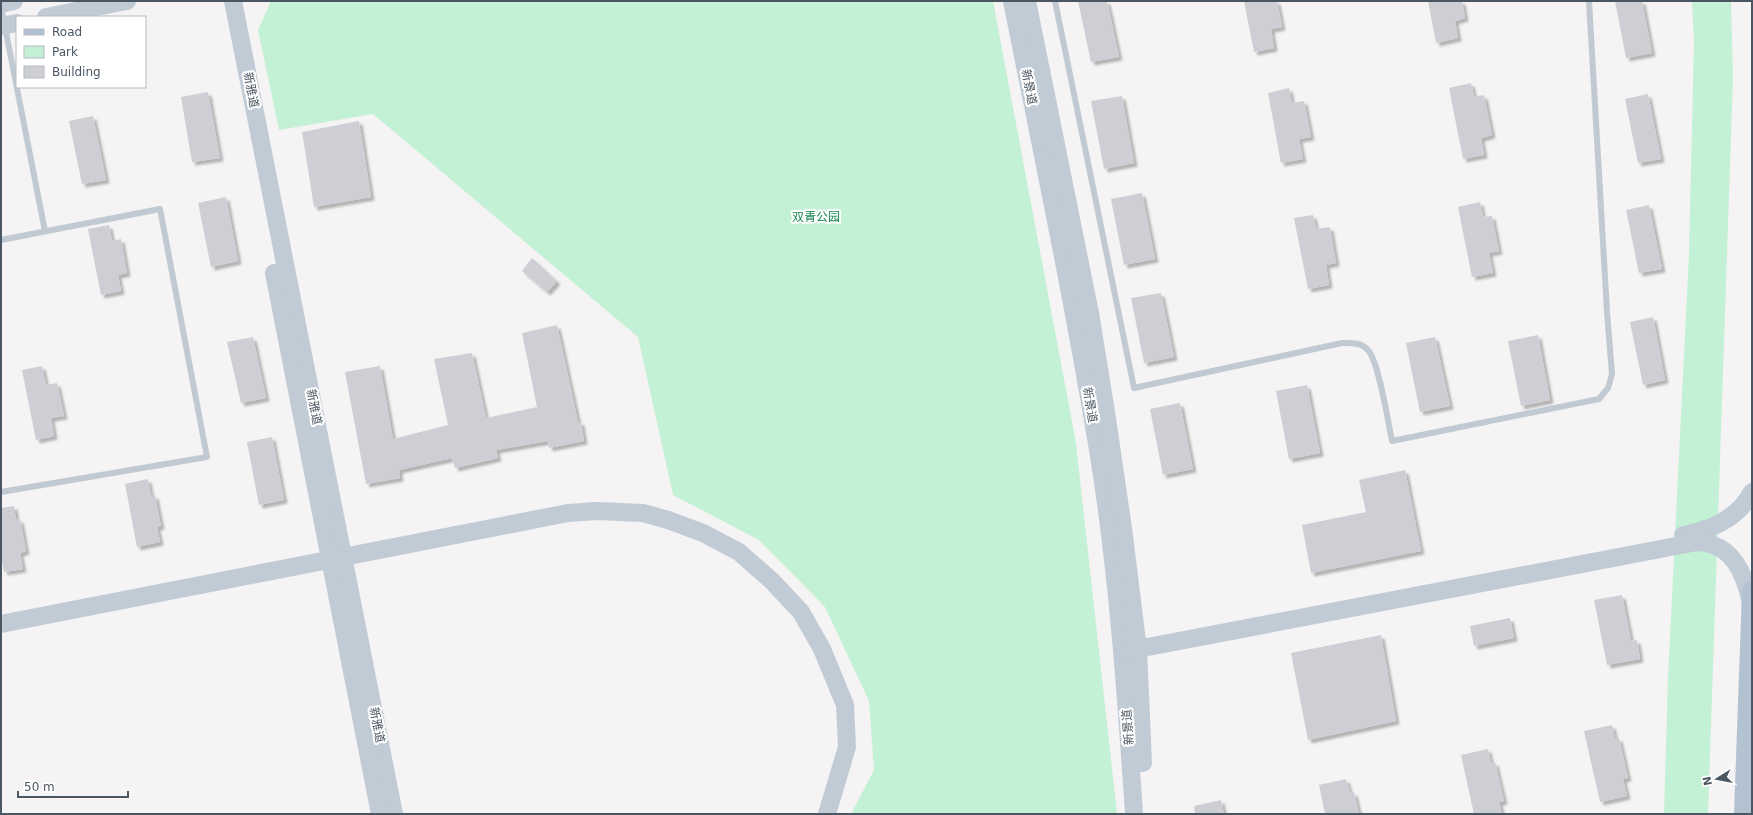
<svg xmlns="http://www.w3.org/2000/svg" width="1753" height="815" font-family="'DejaVu Sans','Noto Sans SC',sans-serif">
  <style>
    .green { fill: #c3f1d5 }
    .building { fill: #cdcfd5; filter: url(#shadow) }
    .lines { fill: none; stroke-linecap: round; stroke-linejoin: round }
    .lane { stroke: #c1cad2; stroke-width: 6 }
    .secondary { stroke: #c1cbd6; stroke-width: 18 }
    .primary { stroke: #b3c2d1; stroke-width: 20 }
    .labels { text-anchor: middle; stroke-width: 4; stroke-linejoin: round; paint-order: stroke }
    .street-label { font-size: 12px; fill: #4a5661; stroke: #fff }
    .park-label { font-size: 12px; fill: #17864f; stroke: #fff }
  </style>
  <defs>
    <filter id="shadow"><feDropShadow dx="3.5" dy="3.5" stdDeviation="1" flood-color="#0004"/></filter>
  </defs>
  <rect width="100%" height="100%" fill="#f5f3f3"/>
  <g class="green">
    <path d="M 271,1 L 993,1 L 1076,443 L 1117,814 L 851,814 L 874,770 L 869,701 L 825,607 L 759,540 L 673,495 L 638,337 L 373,114 L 279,130 L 258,30 Z"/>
    <path d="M 1692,1 L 1731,1 L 1733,77 L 1708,814 L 1664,814 L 1668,678 L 1689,253 L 1694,41 Z"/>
  </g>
  <g class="building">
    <path d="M 1078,1 L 1107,1 L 1119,57 L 1091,62 Z"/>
    <path d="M 1244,1 L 1277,1 L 1282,27 L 1271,29 L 1274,48 L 1254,52 Z"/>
    <path d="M 1428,1 L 1462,1 L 1465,18 L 1455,21 L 1458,38 L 1436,43 Z"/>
    <path d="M 1615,1 L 1642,1 L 1652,53 L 1626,58 Z"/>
    <path d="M 1471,83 L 1474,97 L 1484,95 L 1492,135 L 1481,138 L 1484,155 L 1463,159 L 1449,88 Z"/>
    <path d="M 1289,88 L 1292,103 L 1304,101 L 1311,137 L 1299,139 L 1303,159 L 1281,163 L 1268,93 Z"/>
    <path d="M 208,92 L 220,158 L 192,162 L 181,97 Z"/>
    <path d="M 1648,94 L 1661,159 L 1638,163 L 1625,99 Z"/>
    <path d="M 1122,96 L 1134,163 L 1104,169 L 1091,101 Z"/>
    <path d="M 93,116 L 106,180 L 82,184 L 69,121 Z"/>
    <path d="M 359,121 L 371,197 L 314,207 L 302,132 Z"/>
    <path d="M 1142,193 L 1155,259 L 1124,265 L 1111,199 Z"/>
    <path d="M 226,197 L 238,261 L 211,267 L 198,203 Z"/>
    <path d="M 1480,202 L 1483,217 L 1492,216 L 1499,251 L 1489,253 L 1493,273 L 1472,277 L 1458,207 Z"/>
    <path d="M 1649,205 L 1662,269 L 1639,273 L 1626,210 Z"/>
    <path d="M 1313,215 L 1316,229 L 1330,227 L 1336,263 L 1326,265 L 1329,285 L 1308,289 L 1294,218 Z"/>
    <path d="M 109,225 L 112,241 L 121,239 L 127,273 L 118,275 L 121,291 L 101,295 L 88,229 Z"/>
    <path d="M 532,258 L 557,281 L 547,292 L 522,271 Z"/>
    <path d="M 1161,293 L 1174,357 L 1144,363 L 1131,298 Z"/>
    <path d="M 1653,317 L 1665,380 L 1643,385 L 1630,322 Z"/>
    <path d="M 557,325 L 578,422 L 581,422 L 584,441 L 549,448 L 548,441 L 496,450 L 498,458 L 455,468 L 452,458 L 399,470 L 400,478 L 366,484 L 345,372 L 380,366 L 393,439 L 448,425 L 434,359 L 472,353 L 486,418 L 537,407 L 522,333 Z"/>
    <path d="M 1538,335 L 1550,400 L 1521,406 L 1508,341 Z"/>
    <path d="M 253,337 L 266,398 L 241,403 L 227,342 Z"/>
    <path d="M 1435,337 L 1450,406 L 1420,412 L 1406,343 Z"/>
    <path d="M 42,366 L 46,385 L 57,383 L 64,416 L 51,418 L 54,436 L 36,440 L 22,370 Z"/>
    <path d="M 1307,385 L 1320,453 L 1289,459 L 1276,391 Z"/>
    <path d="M 1180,403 L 1193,469 L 1163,475 L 1150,409 Z"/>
    <path d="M 272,437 L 284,500 L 259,505 L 247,442 Z"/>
    <path d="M 1405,470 L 1421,551 L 1311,573 L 1302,525 L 1366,512 L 1359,480 Z"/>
    <path d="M 148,479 L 151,496 L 155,495 L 161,526 L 157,527 L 160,542 L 137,547 L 125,484 Z"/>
    <path d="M 14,506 L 16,520 L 20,519 L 26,551 L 20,553 L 23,569 L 4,572 L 1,556 L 1,508 Z"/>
    <path d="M 1622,595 L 1631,641 L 1637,640 L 1640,659 L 1607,665 L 1594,600 Z"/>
    <path d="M 1510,618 L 1514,638 L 1474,646 L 1470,626 Z"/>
    <path d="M 1381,635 L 1396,721 L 1308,740 L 1291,653 Z"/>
    <path d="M 1612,725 L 1615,739 L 1619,738 L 1628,778 L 1623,779 L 1627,796 L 1600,802 L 1584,731 Z"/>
    <path d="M 1488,749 L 1491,763 L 1495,762 L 1504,801 L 1499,802 L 1502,814 L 1474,814 L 1461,755 Z"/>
    <path d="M 1346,779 L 1350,793 L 1354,792 L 1359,814 L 1325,814 L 1319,785 Z"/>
    <path d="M 1221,800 L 1224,814 L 1195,814 L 1194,806 Z"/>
  </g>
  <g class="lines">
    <g class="lane">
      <path d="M 1055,1 L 1134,388 L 1342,343 C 1351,343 1361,342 1368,350 C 1379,362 1388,422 1392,441 L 1599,399 L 1608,388 L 1612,374 L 1607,312 L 1589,1"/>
      <path d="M 1,7 L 45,231"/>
      <path d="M 1,240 L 160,209 L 207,457 L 1,492"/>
    </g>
    <g class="secondary">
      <path d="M 233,1 L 394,814"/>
      <path d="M 1012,1 C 1042,152 1074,304 1099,456 C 1118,575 1126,694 1134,814"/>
      <path d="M 1027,1 L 1090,313 L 1106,412 L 1123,528 L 1138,649 L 1143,763"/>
      <path d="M 1,4 L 14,1"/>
      <path d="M 46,17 L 127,1"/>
      <path d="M 1,26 L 17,23"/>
      <path d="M 274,273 L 380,814"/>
      <path d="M 1683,535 C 1711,530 1738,519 1752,492"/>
      <path d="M 1,624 L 568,513 L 597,511 L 643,513 L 668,520 L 703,533 L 739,552 L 772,581 L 801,612 L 822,649 L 845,705 L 847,747 L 827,814"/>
      <path d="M 1127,651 L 1697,542 C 1732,543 1745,573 1751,604"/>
    </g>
    <path class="primary" d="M 1744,814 L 1752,591"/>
  </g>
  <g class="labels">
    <g class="street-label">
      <text transform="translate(1029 87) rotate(79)" y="4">新景道</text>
      <text transform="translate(251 90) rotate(79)" y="4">新雅道</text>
      <text transform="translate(1090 405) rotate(80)" y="4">新景道</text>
      <text transform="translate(314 407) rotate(79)" y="4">新雅道</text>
      <text transform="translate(377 725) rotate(79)" y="4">新雅道</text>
      <text transform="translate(1128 727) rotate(-94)" y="4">新景道</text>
    </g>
    <g class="park-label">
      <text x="816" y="221">双青公园</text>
    </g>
  </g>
  <rect width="1753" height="815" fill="none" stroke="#4a5661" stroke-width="4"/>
  <rect x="16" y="16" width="130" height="72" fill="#ffffff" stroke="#b7bbc0"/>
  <rect x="24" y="29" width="20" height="6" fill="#b3c2d1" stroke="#b7bbc0"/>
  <text x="52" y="36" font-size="12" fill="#4a5661">Road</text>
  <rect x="24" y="46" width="20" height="12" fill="#c3f1d5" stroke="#b7bbc0"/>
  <text x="52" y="56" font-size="12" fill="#4a5661">Park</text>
  <rect x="24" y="66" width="20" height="12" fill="#cdcfd5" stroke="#b7bbc0"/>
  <text x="52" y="76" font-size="12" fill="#4a5661">Building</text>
  <g transform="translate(1717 779) rotate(259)" stroke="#ffffff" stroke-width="3" paint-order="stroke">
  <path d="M0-3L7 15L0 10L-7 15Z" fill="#4a5661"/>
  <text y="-6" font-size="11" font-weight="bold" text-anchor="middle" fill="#4a5661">N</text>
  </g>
  <path d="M18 791v6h110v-6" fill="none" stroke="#4a5661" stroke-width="2"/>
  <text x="24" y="791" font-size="12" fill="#4a5661" stroke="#ffffff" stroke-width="3" paint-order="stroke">50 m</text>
</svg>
